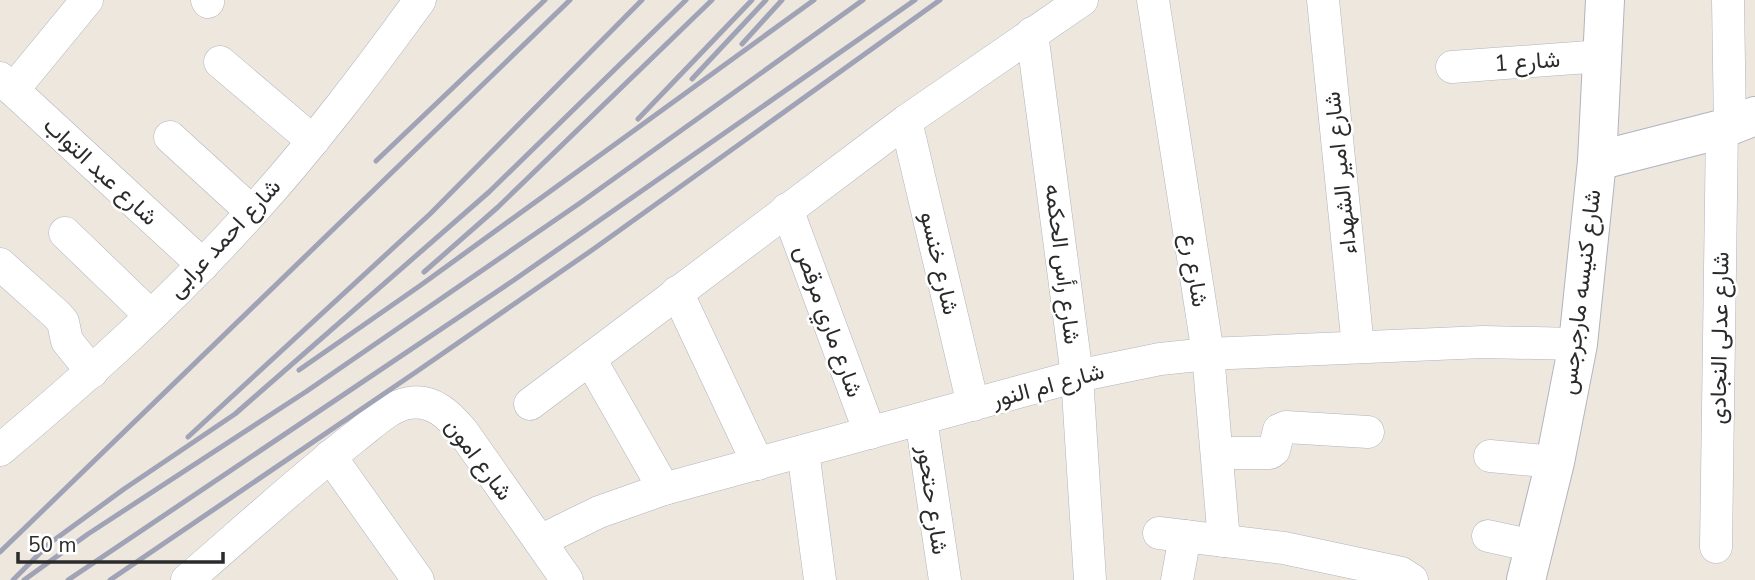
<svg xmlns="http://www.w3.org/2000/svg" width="1755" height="580" font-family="'Nunito Sans',Vazirmatn,sans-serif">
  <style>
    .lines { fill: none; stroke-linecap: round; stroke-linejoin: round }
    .minor-casing { stroke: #b1b3bf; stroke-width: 33 }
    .tertiary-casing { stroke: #b1b3bf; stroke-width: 40 }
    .minor { stroke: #fff; stroke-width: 32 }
    .tertiary { stroke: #fff; stroke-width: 38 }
    .rail { stroke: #a0a2b6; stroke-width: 5 }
    .labels { text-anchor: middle; stroke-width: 5; stroke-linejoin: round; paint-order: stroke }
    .street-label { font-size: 23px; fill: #2b2b2b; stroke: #fff }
  </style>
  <rect width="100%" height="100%" fill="#ede7de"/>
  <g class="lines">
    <g class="minor-casing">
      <g id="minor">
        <path d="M 207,0 L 208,2"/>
        <path d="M 1153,0 L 1208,354 L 1224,541"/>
        <path d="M 1323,0 L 1358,347"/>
        <path d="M 1728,0 L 1730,127"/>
        <path d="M 1032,33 L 1077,376 L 1090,580"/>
        <path d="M 220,62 L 313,141"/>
        <path d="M 1452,67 L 1602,56"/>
        <path d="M 0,78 L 203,265"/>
        <path d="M 13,90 L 87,0"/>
        <path d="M 906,121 L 973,405"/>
        <path d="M 170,137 L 252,212"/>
        <path d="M 787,209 L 870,433"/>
        <path d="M 65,233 L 151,316"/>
        <path d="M 0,264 L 57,315 L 63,322 L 67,341 L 92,372"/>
        <path d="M 677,292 L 758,464"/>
        <path d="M 590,359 L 664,489"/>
        <path d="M 530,404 L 906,121 L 1082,0"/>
        <path d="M 921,419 L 945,580"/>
        <path d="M 0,450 C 88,376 174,299 251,213 C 312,146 367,73 420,0"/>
        <path d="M 803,451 L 820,580"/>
        <path d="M 1217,453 L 1270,453 L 1274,450 L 1279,430 L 1286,427 L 1368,432"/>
        <path d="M 330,456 L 418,580"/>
        <path d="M 1490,456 L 1555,462"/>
        <path d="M 1159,533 L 1284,548 L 1401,573 L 1412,580"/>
        <path d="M 1488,536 L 1533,546"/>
        <path d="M 540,541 L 599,512 L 664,489 L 1077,376 L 1160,359 L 1208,354 L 1483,342 L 1578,344"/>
        <path d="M 1716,547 L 1722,129"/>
        <path d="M 187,580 C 243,532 297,482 355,437 C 371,425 389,406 409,403 C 433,399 449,415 463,432 L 567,580"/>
        <path d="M 1177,580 L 1185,536"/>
      </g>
    </g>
    <g class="tertiary-casing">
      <g id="tertiary">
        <path d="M 1597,161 L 1722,129 L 1755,116"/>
        <path d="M 1526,580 L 1555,462 L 1578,344 L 1597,161 L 1605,0"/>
      </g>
    </g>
    <use href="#minor" class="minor"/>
    <use href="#tertiary" class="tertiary"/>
    <g class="rail">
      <path d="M 742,44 L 782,0"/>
      <path d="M 692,79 L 766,0"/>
      <path d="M 638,119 L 752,0"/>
      <path d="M 376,161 L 545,0"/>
      <path d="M 424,272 L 498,207 L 712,0"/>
      <path d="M 299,370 L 421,285 L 814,0"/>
      <path d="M 188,437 L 430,214 L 642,0"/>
      <path d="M 0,552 L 570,0"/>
      <path d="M 13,580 L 50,543 L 124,489 L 235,414 L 489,192 L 686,0"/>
      <path d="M 24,580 L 88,534 L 307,391 L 580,203 L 863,0"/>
      <path d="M 68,580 L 514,280 L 915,0"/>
      <path d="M 110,580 L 416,372 L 595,248 L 940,0"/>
    </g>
  </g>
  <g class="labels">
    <g class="street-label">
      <text transform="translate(1527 61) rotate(-4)" y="8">شارع 1</text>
      <text transform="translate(101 171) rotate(43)" y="8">شارع عبد التواب</text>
      <text transform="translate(1340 173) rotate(-96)" y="8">شارع امير الشهداء</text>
      <text transform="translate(224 238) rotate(-47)" y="8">شارع احمد عرابى</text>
      <text transform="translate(940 263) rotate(77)" y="8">شارع خنسو</text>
      <text transform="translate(1063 264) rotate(83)" y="8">شارع رأس الحكمه</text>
      <text transform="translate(1195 270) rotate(81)" y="8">شارع رع</text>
      <text transform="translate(1580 292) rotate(-83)" y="8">شارع كنيسه مارجرجس</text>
      <text transform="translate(829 321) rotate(70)" y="8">شارع ماري مرقص</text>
      <text transform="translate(1719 338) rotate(-89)" y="8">شارع عدلى النجادى</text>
      <text transform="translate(1048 385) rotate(-15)" y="8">شارع ام النور</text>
      <text transform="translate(479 459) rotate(53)" y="8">شارع امون</text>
      <text transform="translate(933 500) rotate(82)" y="8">شارع حتحور</text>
    </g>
  </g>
  <path d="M18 552v10h205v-10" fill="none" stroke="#2b2b2b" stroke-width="3.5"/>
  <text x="28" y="552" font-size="21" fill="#2b2b2b" stroke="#ffffff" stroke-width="5" paint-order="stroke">50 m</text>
</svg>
